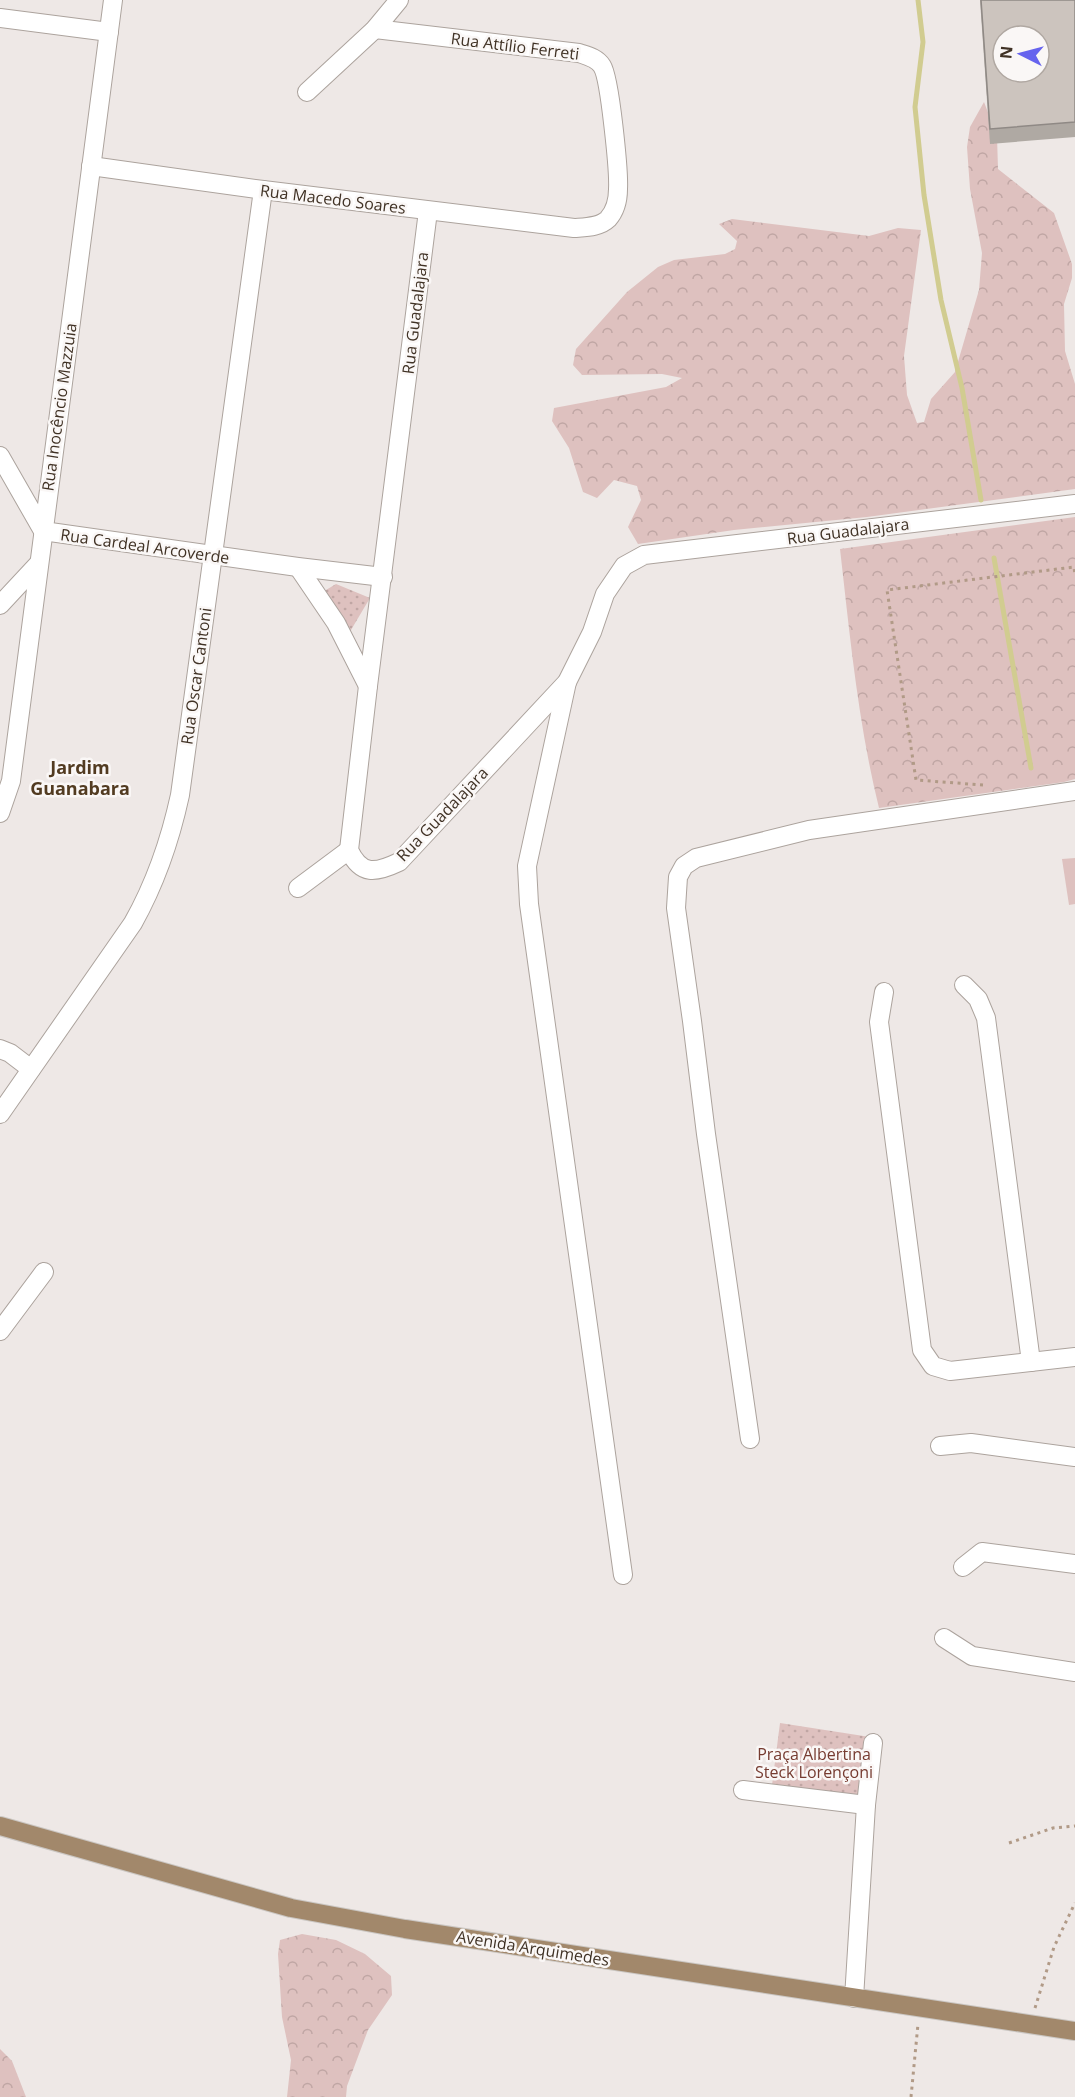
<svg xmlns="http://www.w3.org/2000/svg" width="1075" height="2097" font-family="'Open Sans',sans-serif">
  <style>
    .green { fill: #dec1bf }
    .forest { fill: url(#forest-crowns) }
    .park { fill: url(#park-dots) }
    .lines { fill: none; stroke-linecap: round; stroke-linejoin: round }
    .stream { stroke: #d1cc90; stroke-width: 5 }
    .minor-casing { stroke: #aca39d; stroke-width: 20 }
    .major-casing { stroke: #cac6c2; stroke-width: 20 }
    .path { stroke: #b19a87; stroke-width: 3; stroke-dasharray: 3 4.5; stroke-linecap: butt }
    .minor { stroke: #fff; stroke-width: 18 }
    .major { stroke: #a2886b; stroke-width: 18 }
    .wall { fill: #afa9a3 }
    .building { fill: #ccc4be; stroke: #8f8985; stroke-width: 1.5; fill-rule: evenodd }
    .labels { text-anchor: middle; stroke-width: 5; stroke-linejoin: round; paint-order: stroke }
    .street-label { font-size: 16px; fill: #403225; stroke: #faf7f6 }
    .park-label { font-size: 16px; fill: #763b30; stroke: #faf7f6 }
    .neighbourhood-label { font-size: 18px; font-weight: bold; fill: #523b21; stroke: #faf7f6 }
  </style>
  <defs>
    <pattern id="forest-crowns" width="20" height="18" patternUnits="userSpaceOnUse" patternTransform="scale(1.5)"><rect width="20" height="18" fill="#dec1bf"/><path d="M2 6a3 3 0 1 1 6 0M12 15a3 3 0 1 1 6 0" fill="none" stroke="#c0a6a4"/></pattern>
    <pattern id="park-dots" width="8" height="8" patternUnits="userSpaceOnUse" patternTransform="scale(1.5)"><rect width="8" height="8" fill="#dec1bf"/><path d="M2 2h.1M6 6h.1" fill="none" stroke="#c0a6a4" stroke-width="1.8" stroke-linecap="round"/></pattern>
  </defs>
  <rect width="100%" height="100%" fill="#eee8e6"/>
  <path class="green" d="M 1075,858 L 1075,904 L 1069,905 L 1062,859 Z"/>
  <g class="forest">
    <path d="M 984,102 L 997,136 L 998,169 L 1054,213 L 1072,264 L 1072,278 L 1064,304 L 1065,351 L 1075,384 L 1075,489 L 867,517 L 734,530 L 638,544 L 628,527 L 641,500 L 637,486 L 614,480 L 597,498 L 583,492 L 569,448 L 552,421 L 554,408 L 666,387 L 682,378 L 662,374 L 582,375 L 573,365 L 576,349 L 627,292 L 658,267 L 674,260 L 725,254 L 735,249 L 737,241 L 719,224 L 732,219 L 869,236 L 898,228 L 921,230 L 904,356 L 907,395 L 917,423 L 924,422 L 931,399 L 955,372 L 979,290 L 982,253 L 970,189 L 967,147 L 970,127 Z"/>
    <path d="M 1075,517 L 1075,779 L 1064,782 L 879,808 C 858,723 850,636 840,549 Z"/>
    <path d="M 302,1934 L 336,1940 L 365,1954 L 391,1976 L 392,1995 L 368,2030 L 347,2086 L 346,2097 L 287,2097 L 291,2060 L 282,2017 L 278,1954 L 280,1940 Z"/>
    <path d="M 0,2049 L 12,2061 L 26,2097 L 0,2097 Z"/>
  </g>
  <g class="park">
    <path d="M 336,584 L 370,598 L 348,635 L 321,593 Z"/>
    <path d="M 780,1723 L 870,1737 L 866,1805 L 771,1793 Z"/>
  </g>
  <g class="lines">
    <g class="stream">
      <path d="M 918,0 L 923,42 L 915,107 L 924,195 L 941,300 L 962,388 L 981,500"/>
      <path d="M 994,558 L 1031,768"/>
    </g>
    <g class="minor-casing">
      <g id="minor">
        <path d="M 0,18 L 109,32"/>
        <path d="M 307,92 L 375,29 L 399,0"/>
        <path d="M 91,166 L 263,190 L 574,228 C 586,227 600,227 608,219 C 616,210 618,200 618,189 C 619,172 610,78 602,66 C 597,58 588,56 579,53 L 375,29"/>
        <path d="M 428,211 L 368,686 L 349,850 C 361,876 376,873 399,862 L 567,682 L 592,632 L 605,594 L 624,566 L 644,555 L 1075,504"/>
        <path d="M 0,456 L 43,531 L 298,567 L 383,577"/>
        <path d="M 298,567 L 336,623 L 368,686"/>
        <path d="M 0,605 L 39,563"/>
        <path d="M 567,682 L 527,866 L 529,904 L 623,1575"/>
        <path d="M 0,813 L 11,781 L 113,0"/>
        <path d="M 298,888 L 349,850"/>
        <path d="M 964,985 L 978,999 L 986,1018 L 1031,1362"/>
        <path d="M 884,992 L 879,1022 L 922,1350 L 933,1366 L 950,1371 L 1075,1357"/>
        <path d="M 0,1049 L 10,1053 L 31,1069"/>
        <path d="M 0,1114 L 133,923 C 156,882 170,841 180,795 L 263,190"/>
        <path d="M 0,1331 L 44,1272"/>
        <path d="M 750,1439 L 706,1134 L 692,1021 L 676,908 L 678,877 L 684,866 L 696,858 L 809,830 L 1075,791"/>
        <path d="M 940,1446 L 971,1443 L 1075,1457"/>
        <path d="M 963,1567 L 982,1552 L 1075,1564"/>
        <path d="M 944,1638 L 972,1656 L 1075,1672"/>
        <path d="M 743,1790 L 866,1805"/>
        <path d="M 854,1998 L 866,1805 L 873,1743"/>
      </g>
    </g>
    <g class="major-casing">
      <path id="major" d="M 0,1826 L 291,1908 L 405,1929 L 1075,2031"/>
    </g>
    <g class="path">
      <path d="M 983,785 L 916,780 L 887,590 L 1074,567 L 1075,575"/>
      <path d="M 1009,1843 L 1053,1828 L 1075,1826"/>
      <path d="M 1035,2008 L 1054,1947 L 1075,1903"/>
      <path d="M 911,2097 L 918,2024"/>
    </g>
    <use href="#minor" class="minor"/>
    <use href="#major" class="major"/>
  </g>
  <path class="wall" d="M 980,0 L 1075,0 L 1075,137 L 990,144 Z"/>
  <path class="building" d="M 981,0 L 1075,0 L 1075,122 L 990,129 ZM 1003,36 L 1039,36 L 1039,72 L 1003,72 Z"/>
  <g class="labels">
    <g class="street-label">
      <text transform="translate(515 46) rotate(7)" y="6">Rua Attílio Ferreti</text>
      <text transform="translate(333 199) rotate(7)" y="6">Rua Macedo Soares</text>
      <text transform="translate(415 313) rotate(-83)" y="6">Rua Guadalajara</text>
      <text transform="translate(59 407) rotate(-82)" y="6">Rua Inocêncio Mazzuia</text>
      <text transform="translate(848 531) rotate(-7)" y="6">Rua Guadalajara</text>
      <text transform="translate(145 546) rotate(8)" y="6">Rua Cardeal Arcoverde</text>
      <text transform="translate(196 676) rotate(-82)" y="6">Rua Oscar Cantoni</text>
      <text transform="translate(442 814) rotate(-46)" y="6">Rua Guadalajara</text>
      <text transform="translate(533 1948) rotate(9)" y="6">Avenida Arquimedes</text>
    </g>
    <g class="park-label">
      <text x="814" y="1760">Praça Albertina<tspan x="814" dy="18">Steck Lorençoni</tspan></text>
    </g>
    <g class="neighbourhood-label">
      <text x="80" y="774">Jardim<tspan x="80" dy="21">Guanabara</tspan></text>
    </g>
  </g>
  <g transform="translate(1021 54) rotate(276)"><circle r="28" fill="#faf7f6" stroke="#b0a8a2" stroke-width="1.5"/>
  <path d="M0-4.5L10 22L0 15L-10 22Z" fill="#6663ee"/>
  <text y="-9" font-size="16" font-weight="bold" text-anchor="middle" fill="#403225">N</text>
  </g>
</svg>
